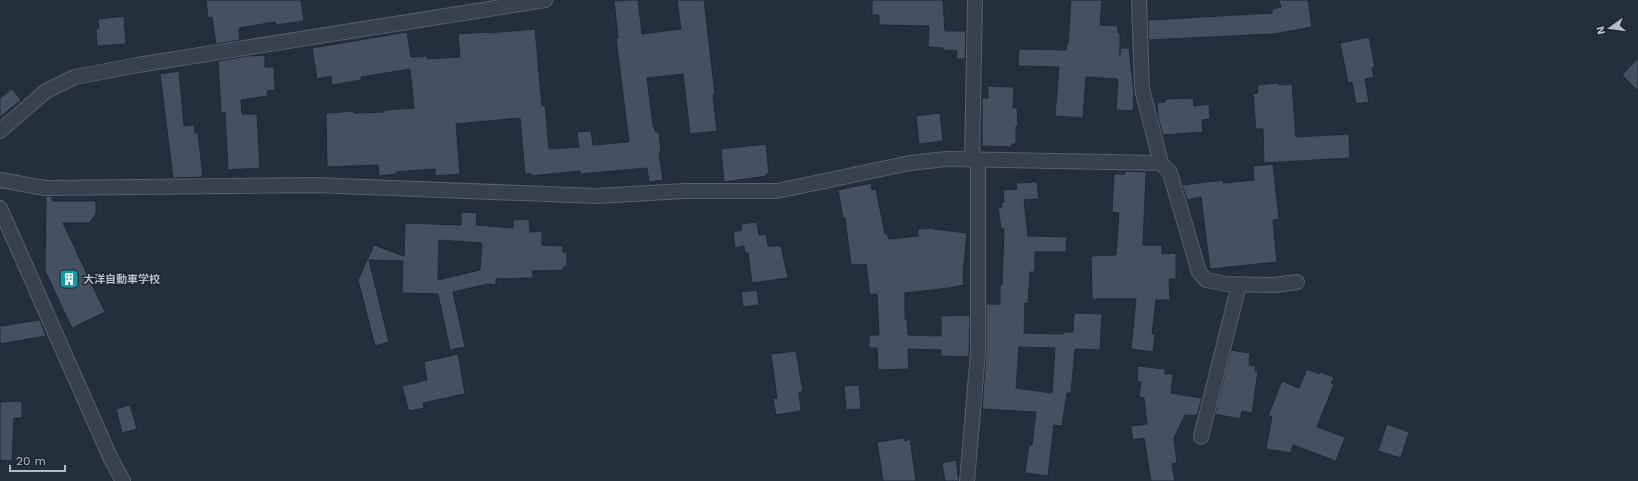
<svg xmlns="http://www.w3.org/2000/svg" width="1638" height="481" font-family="'Work Sans','Noto Sans JP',sans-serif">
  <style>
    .building { fill: #455162; stroke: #1f2835; fill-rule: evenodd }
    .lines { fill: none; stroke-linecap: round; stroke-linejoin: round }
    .minor-casing { stroke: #565f6c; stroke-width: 16 }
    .minor { stroke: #38414e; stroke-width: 14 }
    .labels { text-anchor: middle; stroke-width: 3; stroke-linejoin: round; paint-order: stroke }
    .poi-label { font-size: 11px; font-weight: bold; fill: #b4bcc9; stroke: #1d2633; text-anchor: start }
  </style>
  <rect width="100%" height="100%" fill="#242f3e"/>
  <g class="building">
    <path d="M 206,0 L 301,0 L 304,21 L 276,25 L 275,22 L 239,28 L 240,40 L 216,44 L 212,17 L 208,18 Z"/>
    <path d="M 625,0 L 638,0 L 642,34 L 681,29 L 677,0 L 704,0 L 715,94 L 713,95 L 717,131 L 690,134 L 683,74 L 647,78 L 653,125 L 656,132 L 659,132 L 661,153 L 659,153 L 663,180 L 649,182 L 647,168 L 580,174 L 580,171 L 531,176 L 531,174 L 525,174 L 520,118 L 456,124 L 460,174 L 435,176 L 435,169 L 396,172 L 396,174 L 379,176 L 378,165 L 327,167 L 326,113 L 354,111 L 354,113 L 384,112 L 384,110 L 414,108 L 410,69 L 361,77 L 361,80 L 332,85 L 331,76 L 317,79 L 312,48 L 407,32 L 411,57 L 427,56 L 427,59 L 460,57 L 458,34 L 487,32 L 487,33 L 535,29 L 542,106 L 545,105 L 549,149 L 579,147 L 577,132 L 591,131 L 593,145 L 629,142 L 616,38 L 618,38 L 614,1 Z"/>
    <path d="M 872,0 L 943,0 L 945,31 L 966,31 L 965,59 L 956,59 L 957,51 L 943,50 L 943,48 L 928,47 L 929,26 L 879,25 L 879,15 L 872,15 Z"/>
    <path d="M 1071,0 L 1102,0 L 1100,25 L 1118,26 L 1118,33 L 1120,33 L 1120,55 L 1120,48 L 1129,48 L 1134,95 L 1133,111 L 1116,110 L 1118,79 L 1086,77 L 1083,118 L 1055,116 L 1059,67 L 1018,66 L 1019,49 L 1066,50 L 1067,43 L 1068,43 Z"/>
    <path d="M 1279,0 L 1308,0 L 1312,27 L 1274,34 L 1149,40 L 1148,20 L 1272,13 L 1272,9 L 1281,7 Z"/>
    <path d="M 124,16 L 126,44 L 97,46 L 96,29 L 99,29 L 98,19 Z"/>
    <path d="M 1369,37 L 1375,67 L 1372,68 L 1374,77 L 1365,79 L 1369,102 L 1356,104 L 1352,82 L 1348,83 L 1340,43 Z"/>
    <path d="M 265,55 L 265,67 L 274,67 L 275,90 L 267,91 L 267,96 L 241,100 L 242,114 L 257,114 L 260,168 L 228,170 L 225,112 L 221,113 L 218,61 L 247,56 Z"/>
    <path d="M 1638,58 L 1638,91 L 1622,75 Z"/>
    <path d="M 179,71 L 184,126 L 194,125 L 195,133 L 198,133 L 203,177 L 173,178 L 160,74 Z"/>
    <path d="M 1278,83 L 1279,85 L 1292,84 L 1296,137 L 1349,134 L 1350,158 L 1264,163 L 1263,129 L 1256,129 L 1253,94 L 1258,93 L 1257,85 Z"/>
    <path d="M 988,86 L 1014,87 L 1013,108 L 1017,108 L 1018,126 L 1016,126 L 1016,144 L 1012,144 L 1012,147 L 982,146 L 982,98 L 988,98 Z"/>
    <path d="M 12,89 L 21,100 L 0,117 L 0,98 Z"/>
    <path d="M 1193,98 L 1194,106 L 1209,104 L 1210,119 L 1202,120 L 1203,132 L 1163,135 L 1158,118 L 1157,103 L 1165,102 L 1165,99 Z"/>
    <path d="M 940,113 L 943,141 L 919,144 L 916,116 Z"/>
    <path d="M 766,144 L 769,174 L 766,174 L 767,176 L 724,182 L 721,149 Z"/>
    <path d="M 1273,164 L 1279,219 L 1273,220 L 1277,262 L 1210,269 L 1201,197 L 1187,200 L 1182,185 L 1223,180 L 1223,183 L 1254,180 L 1253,166 Z"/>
    <path d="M 1125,171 L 1146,172 L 1143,245 L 1162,245 L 1162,254 L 1176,253 L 1176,279 L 1169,279 L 1170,300 L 1156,300 L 1152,334 L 1155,334 L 1153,352 L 1131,349 L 1136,299 L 1092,299 L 1091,256 L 1116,255 L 1119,213 L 1112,212 L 1114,174 L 1125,174 Z"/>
    <path d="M 1037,182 L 1039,199 L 1024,200 L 1028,236 L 1067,237 L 1066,252 L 1035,252 L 1035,272 L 1030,272 L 1028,304 L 1025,303 L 1024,333 L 1063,334 L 1063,332 L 1073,332 L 1074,313 L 1102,314 L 1100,350 L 1075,349 L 1071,393 L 1067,393 L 1062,426 L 1054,425 L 1048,476 L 1025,473 L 1029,445 L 1032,445 L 1036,412 L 982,409 L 986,354 L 986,304 L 1000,304 L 1000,285 L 1002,285 L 1004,229 L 1001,229 L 998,207 L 1002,207 L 1001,202 L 1004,202 L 1003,190 L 1017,189 L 1016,183 ZM 1019,347 L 1055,348 L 1052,393 L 1016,388 Z"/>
    <path d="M 871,183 L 872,190 L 876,189 L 885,234 L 887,233 L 889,239 L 918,236 L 918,229 L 933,228 L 933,229 L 967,233 L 963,274 L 964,285 L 949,288 L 905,293 L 905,319 L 907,319 L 908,335 L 941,336 L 941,316 L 970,315 L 969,357 L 941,356 L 941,350 L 908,349 L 909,369 L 878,370 L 877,348 L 869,348 L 869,335 L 879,335 L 877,294 L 870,295 L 866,264 L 851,265 L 845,218 L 843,218 L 838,190 Z"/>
    <path d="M 46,196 L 51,196 L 53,201 L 96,201 L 96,214 L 89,223 L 63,223 L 105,312 L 72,328 L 45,271 Z"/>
    <path d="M 461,212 L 477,213 L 476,225 L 513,228 L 513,220 L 529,219 L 530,232 L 542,231 L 542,245 L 563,246 L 563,252 L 567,252 L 567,266 L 563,267 L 564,270 L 532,271 L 533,278 L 496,279 L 496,285 L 488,284 L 453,292 L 465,347 L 450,350 L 438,294 L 402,293 L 403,261 L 369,260 L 389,342 L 375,346 L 358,280 L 374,245 L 404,256 L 405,223 L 461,225 ZM 439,240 L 482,243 L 480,270 L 438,280 Z"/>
    <path d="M 757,222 L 759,235 L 766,234 L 768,246 L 781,246 L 788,278 L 752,283 L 748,253 L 745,253 L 744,246 L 735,248 L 733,232 L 742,230 L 741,224 Z"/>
    <path d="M 757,290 L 759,305 L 743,307 L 741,292 Z"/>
    <path d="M 40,320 L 46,336 L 0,344 L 0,326 Z"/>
    <path d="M 1231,350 L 1250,353 L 1249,365 L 1256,366 L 1255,371 L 1258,371 L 1252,413 L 1242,411 L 1240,419 L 1215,414 Z"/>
    <path d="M 796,351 L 803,392 L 799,392 L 801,411 L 776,415 L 773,399 L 777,398 L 771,354 Z"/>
    <path d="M 458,354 L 465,394 L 423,403 L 424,408 L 409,411 L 402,386 L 427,380 L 424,362 Z"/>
    <path d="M 1138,366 L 1165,369 L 1165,374 L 1173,374 L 1171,393 L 1202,398 L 1197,416 L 1185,415 L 1174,438 L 1177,463 L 1172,464 L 1175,481 L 1151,481 L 1144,438 L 1133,440 L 1131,426 L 1147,424 L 1144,398 L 1139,397 L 1141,382 L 1137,381 Z"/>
    <path d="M 1307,369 L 1319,374 L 1320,372 L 1334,377 L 1331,383 L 1334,384 L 1317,427 L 1345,437 L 1336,461 L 1293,445 L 1291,453 L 1266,449 L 1272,416 L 1268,416 L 1282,381 L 1299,388 Z"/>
    <path d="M 859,385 L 861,409 L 846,410 L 844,386 Z"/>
    <path d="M 22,401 L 22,418 L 14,418 L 12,461 L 0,460 L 0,402 Z"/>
    <path d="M 130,405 L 137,429 L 122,433 L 116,409 Z"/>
    <path d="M 1387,424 L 1409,432 L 1401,458 L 1378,451 Z"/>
    <path d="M 904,438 L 905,441 L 910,439 L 916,481 L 883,481 L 877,442 Z"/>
    <path d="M 956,460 L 959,481 L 945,481 L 942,463 Z"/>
  </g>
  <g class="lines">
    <g class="minor-casing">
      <g id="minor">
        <path d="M 0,131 L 46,91 L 75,77 L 138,65 L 545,0"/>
        <path d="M 972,160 L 975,0"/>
        <path d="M 1161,163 L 1170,173 L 1199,272 L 1206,280 L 1227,284 L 1275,285 L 1297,282"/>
        <path d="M 0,180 L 45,188 L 313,185 L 597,196 L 684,191 L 777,191 L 910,163 L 946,159 L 1161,163 L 1142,89 L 1139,0"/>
        <path d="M 0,208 L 111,459 L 123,481"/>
        <path d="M 1201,437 L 1239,285"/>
        <path d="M 967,481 L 978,353 L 978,160"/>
      </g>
    </g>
    <use href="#minor" class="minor"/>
  </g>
  <defs>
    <g id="building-square" transform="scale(1)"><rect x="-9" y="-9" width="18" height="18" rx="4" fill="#0f9aa8" stroke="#1d2633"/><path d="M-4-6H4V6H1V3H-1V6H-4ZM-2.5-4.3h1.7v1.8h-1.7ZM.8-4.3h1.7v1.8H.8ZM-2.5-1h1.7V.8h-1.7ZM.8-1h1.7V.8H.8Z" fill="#fff"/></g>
  </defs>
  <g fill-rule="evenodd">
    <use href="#building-square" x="69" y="279"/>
  </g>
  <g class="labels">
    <g class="poi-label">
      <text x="83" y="283">大洋自動車学校</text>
    </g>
  </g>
  <g transform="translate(1610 28) rotate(256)" stroke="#1d2633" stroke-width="3" paint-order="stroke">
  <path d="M0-3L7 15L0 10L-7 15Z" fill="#b4bcc9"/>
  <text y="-6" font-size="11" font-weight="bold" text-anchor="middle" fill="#b4bcc9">N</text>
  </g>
  <path d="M10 465v6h55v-6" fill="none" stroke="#b4bcc9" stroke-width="2"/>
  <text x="16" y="465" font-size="12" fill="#b4bcc9" stroke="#1d2633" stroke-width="3" paint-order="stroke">20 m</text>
</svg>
